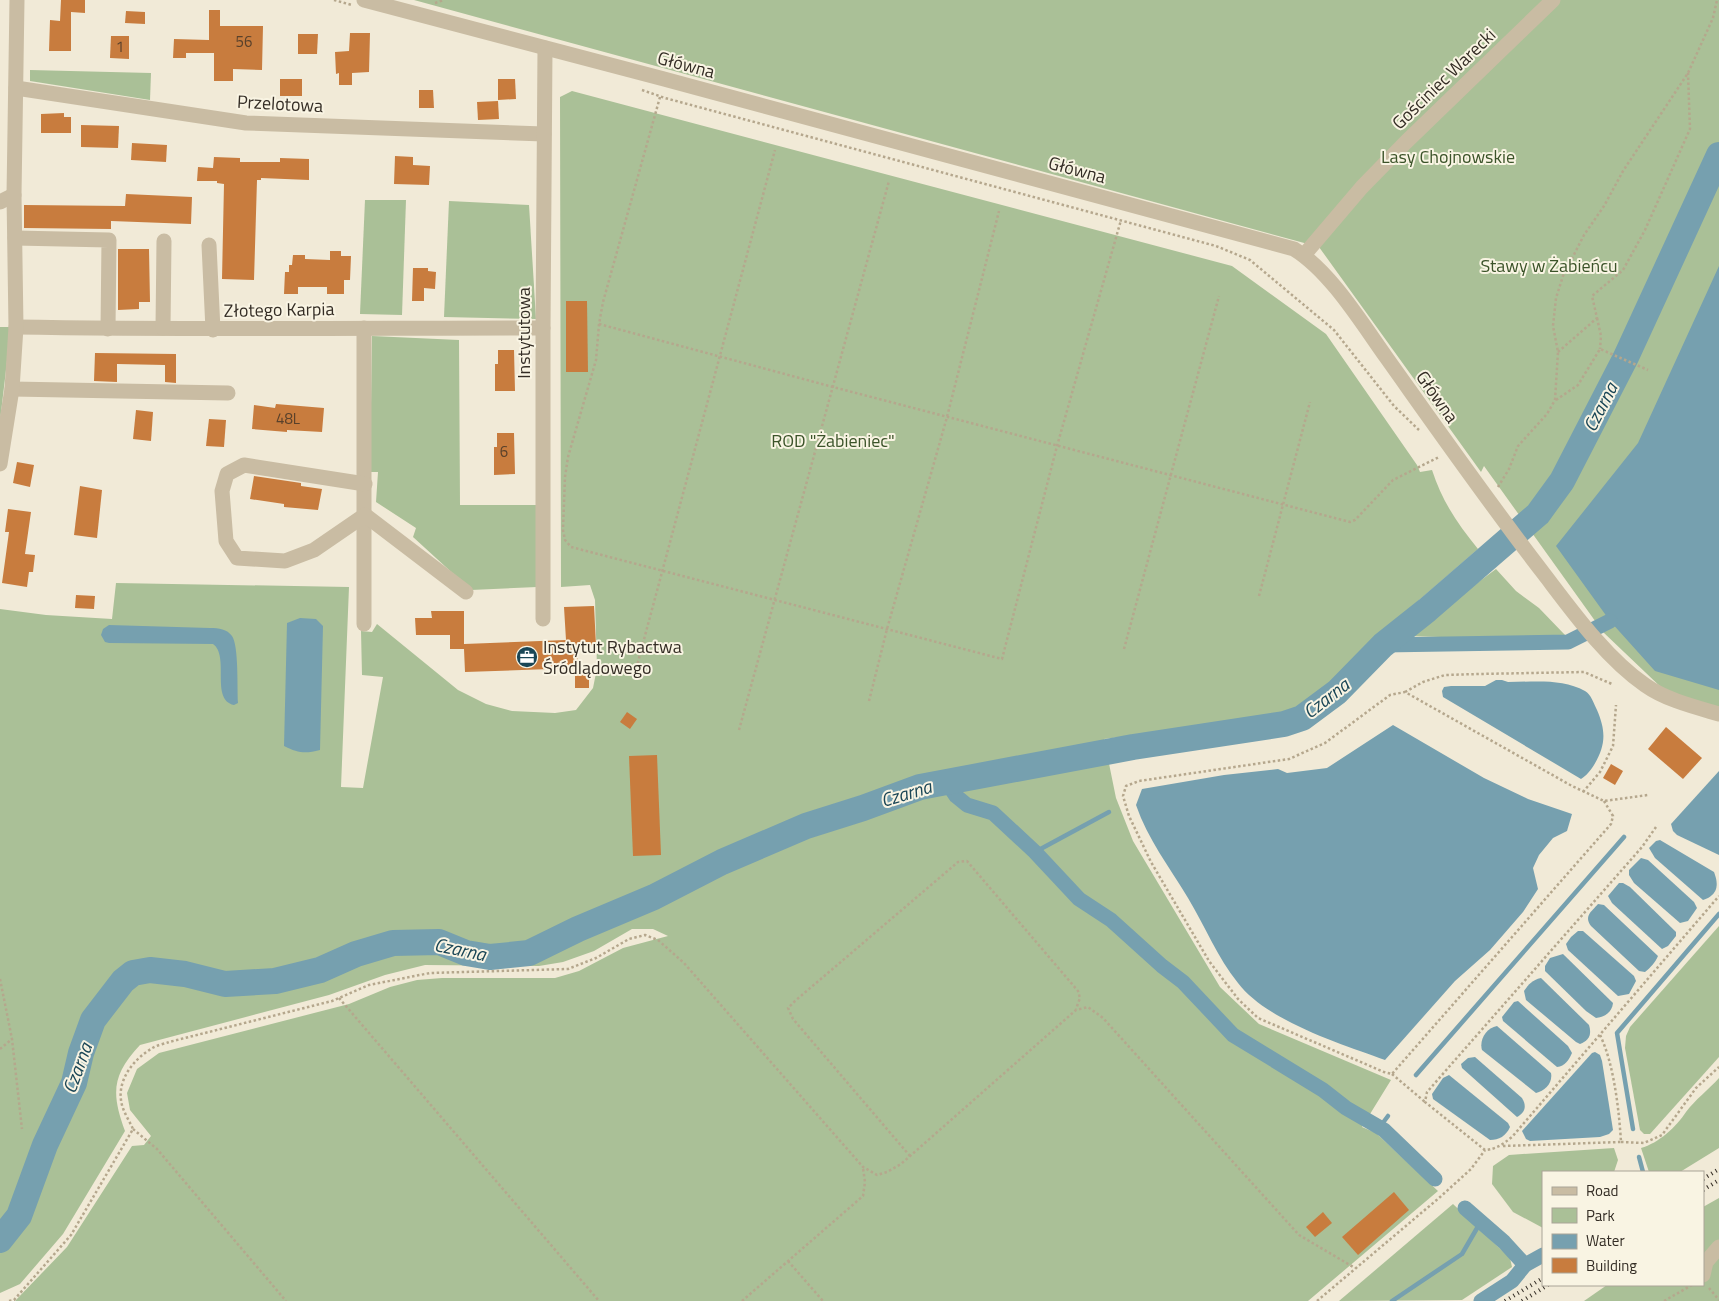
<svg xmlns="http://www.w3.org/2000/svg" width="1719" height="1301" font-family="'Titillium Web',sans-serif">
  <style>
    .green { fill: #aac097 }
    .water { fill: #76a0af }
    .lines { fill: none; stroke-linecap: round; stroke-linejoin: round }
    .stream { stroke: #76a0af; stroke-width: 4.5 }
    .canal { stroke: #76a0af; stroke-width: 15 }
    .river { stroke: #76a0af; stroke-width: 26 }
    .building { fill: #c87c3e }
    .path { stroke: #b5a78d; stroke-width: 2.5; stroke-dasharray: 2.5 2.5; stroke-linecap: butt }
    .minor { stroke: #c9bca3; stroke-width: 15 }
    .rail { stroke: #342d25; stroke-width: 4; stroke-dasharray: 1 4; stroke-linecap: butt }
    .labels { text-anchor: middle; stroke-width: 4; stroke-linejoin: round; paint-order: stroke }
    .number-label { font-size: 15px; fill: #59412b }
    .street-label { font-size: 18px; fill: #342d25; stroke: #f9f4e3 }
    .park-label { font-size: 18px; fill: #3b5329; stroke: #f9f4e3 }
    .poi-label { font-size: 18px; fill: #342d25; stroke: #f9f4e3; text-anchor: start }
    .water-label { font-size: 19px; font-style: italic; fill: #1a4656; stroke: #f9f4e3 }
  </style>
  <rect width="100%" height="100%" fill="#f1ead7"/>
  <g class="green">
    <path d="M 414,0 L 1719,0 L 1719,707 L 1667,693 L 1603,632 L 1484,466 L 1481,472 L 1319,247 Z"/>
    <path d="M 30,70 L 151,73 L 150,100 L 30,81 Z"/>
    <path d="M 572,91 L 1232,266 L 1326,334 L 1417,465 L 1420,472 L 1432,470 C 1442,501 1457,523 1478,549 L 1380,634 L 1339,678 L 1310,703 L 1293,713 L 1280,718 L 1104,739 L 1116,798 L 1133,841 L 1220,987 L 1259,1024 L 1391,1080 L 1362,1127 L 1376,1133 L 1438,1191 L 1308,1301 L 15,1301 L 67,1247 L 132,1146 L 144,1145 L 151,1136 L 130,1110 L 127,1093 L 137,1069 L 159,1053 L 349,1004 L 390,987 L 417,980 L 442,978 L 555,978 L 579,971 L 623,948 L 668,936 L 653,929 L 632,929 L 594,951 L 563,962 L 539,966 L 425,965 L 385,975 L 329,995 L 140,1045 C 112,1075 111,1093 125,1131 L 63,1234 L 20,1284 L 0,1293 L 0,609 L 46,615 L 112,619 L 116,583 L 349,587 L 341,787 L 363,788 L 383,677 L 362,675 L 361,631 L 372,632 L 377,624 L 458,690 L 486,704 L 512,711 L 555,713 L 576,710 L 593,688 L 597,668 L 595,600 L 590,585 L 561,587 L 560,97 Z"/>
    <path d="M 365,200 L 406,200 L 402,315 L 360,314 Z"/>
    <path d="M 449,201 L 529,205 L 536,319 L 444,317 Z"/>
    <path d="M 0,327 L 11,327 L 0,421 Z"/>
    <path d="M 372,336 L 459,340 L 460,505 L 537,505 L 537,587 L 471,590 L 413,537 L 416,528 L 376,502 L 378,472 L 370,472 Z"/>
    <path d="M 1496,569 L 1516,591 L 1539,608 L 1565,635 L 1553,639 L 1508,639 L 1406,636 Z"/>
    <path d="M 1719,926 L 1719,1057 L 1650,1134 L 1644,1134 L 1640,1130 L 1625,1048 L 1626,1036 L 1630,1027 Z"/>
    <path d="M 1719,1078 L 1719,1148 L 1680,1172 L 1649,1172 L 1641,1148 C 1659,1143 1676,1127 1686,1112 C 1695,1100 1709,1089 1719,1078 Z"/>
    <path d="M 1614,1148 L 1618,1160 L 1614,1172 L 1543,1172 L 1543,1228 L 1513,1212 L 1492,1184 L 1493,1166 L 1509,1155 Z"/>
    <path d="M 1719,1198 L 1719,1301 L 1584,1301 L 1607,1285 L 1703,1285 L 1703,1207 Z"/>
    <path d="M 1453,1204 L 1510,1258 L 1512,1267 L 1462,1300 L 1339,1301 Z"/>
  </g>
  <g class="water">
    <path d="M 1719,266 L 1719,690 L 1655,671 L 1610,621 L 1556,546 L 1638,443 Z"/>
    <path d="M 300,618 L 316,619 L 323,626 L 320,750 C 305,754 298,753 284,746 L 287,623 Z"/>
    <path d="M 109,625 L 210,628 C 219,628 227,629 232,636 C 239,646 237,689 238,703 L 234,705 C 210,700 230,656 213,644 L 109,643 L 105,642 L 101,635 L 103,629 Z"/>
    <path d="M 1496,680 L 1502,680 L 1508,682 C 1533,682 1562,678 1585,691 C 1591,694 1594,704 1597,710 C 1606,731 1606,745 1594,765 C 1590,771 1587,775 1581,779 L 1443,697 L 1442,691 L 1444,687 L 1451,686 L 1485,686 Z"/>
    <path d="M 1393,725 L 1484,778 L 1528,799 L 1572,814 L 1567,831 L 1553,838 L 1539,855 L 1533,868 L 1538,889 L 1523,912 L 1490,950 L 1455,981 L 1385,1060 C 1341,1044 1267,1021 1238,983 C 1217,957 1205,926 1188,898 C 1169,866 1148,840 1136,805 L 1142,789 L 1224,775 L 1278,769 L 1287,773 L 1327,768 Z"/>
    <path d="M 1719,771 L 1719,855 L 1677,835 L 1673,831 L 1671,824 Z"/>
    <path d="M 1660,840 L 1714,872 C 1719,885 1718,895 1703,900 L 1655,858 L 1649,848 L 1656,841 Z"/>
    <path d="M 1641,858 L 1648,860 L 1694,902 L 1697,908 L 1688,921 L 1680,923 L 1634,883 L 1629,875 L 1629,870 Z"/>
    <path d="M 1619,883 L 1623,883 L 1630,887 L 1676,932 L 1676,936 L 1668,946 L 1662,949 L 1612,903 L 1608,896 Z"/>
    <path d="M 1598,904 L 1604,905 L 1658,956 C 1655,963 1651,967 1645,972 L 1639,971 L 1591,926 C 1584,916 1591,912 1598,904 Z"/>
    <path d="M 1578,931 L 1583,931 L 1634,976 L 1636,981 L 1629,994 L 1618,996 L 1568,950 L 1566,944 L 1571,937 Z"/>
    <path d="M 1563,954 L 1613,1003 C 1612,1012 1605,1017 1596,1018 L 1586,1011 L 1545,971 L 1545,966 L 1550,958 Z"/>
    <path d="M 1541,978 L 1589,1025 C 1592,1035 1589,1040 1580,1044 L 1576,1042 L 1526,1000 L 1524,991 C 1529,984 1532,980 1541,978 Z"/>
    <path d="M 1518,1001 L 1568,1046 L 1572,1053 C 1569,1060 1565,1066 1557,1067 L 1503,1021 L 1502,1017 L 1514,1002 Z"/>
    <path d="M 1497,1026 L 1551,1073 C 1553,1083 1545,1091 1536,1093 L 1482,1050 C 1479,1040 1486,1028 1497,1026 Z"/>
    <path d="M 1595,1052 L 1600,1055 L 1602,1061 L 1613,1130 L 1609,1134 L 1600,1137 L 1530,1141 L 1526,1139 L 1522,1131 L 1592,1053 Z"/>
    <path d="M 1475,1057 L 1522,1098 C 1527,1106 1525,1113 1517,1117 L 1462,1068 L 1461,1064 L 1468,1058 Z"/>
    <path d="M 1449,1075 L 1508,1123 L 1510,1127 C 1506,1136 1499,1140 1490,1140 L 1433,1099 L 1432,1094 L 1443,1078 Z"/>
  </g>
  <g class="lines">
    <g class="stream">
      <path d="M 1035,852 L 1109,812"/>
      <path d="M 1416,1075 L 1624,837"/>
      <path d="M 1379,1128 L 1388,1116"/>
      <path d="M 1633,1129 L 1617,1033 L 1719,914"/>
      <path d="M 1639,1157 L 1643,1172"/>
      <path d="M 1392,1301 L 1462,1254 L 1480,1223"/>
    </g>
    <g class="canal">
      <path d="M 1383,645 L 1568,642 L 1610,621"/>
      <path d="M 946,781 L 956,796 L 967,805 L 993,813 L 1035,852 L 1079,899 L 1111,920 L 1162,966 L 1183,982 L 1233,1035 L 1323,1090 L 1346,1108 L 1384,1130 L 1435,1179"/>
      <path d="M 1465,1208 L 1504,1242 L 1525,1265"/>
      <path d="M 1481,1301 L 1512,1281 L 1525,1265 L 1543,1255"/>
    </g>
    <path class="river" d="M 0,1240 L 19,1216 L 45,1145 L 74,1083 L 81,1053 L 93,1020 L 123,981 L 133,973 L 150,970 L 185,974 L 225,984 L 275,981 L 320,970 L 356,954 L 393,943 L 439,942 L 466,953 L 490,957 L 529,953 L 578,929 L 654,897 L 722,862 L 806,826 L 863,808 L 920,787 L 1133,747 L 1284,724 L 1302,718 L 1337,692 L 1383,645 L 1427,610 L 1538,514 L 1562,481 L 1626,357 L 1719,155"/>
  </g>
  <g class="building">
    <path d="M 61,0 L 85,0 L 85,13 L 71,12 L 71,51 L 49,51 L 50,20 L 60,21 Z"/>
    <path d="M 209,10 L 220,10 L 220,26 L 263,26 L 262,70 L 233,69 L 233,81 L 214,81 L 214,53 L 186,53 L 186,58 L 173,58 L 174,39 L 209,40 Z"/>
    <path d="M 126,11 L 145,12 L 145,24 L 125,23 Z"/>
    <path d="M 350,33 L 370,33 L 369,72 L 352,73 L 352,85 L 339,85 L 339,73 L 336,74 L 335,52 L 349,51 Z"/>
    <path d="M 298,34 L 318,34 L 317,54 L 298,54 Z"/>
    <path d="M 111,36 L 129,36 L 129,59 L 110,58 Z"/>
    <rect x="280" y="79" width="22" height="17"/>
    <path d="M 498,79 L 515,79 L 516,99 L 498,100 Z"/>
    <path d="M 419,90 L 433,90 L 434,108 L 419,108 Z"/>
    <path d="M 498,101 L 499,119 L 478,120 L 477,102 Z"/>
    <path d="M 64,113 L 64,117 L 71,117 L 71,133 L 41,133 L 41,114 Z"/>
    <path d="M 81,125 L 119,126 L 118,148 L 81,147 Z"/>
    <path d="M 132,143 L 167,145 L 166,162 L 131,160 Z"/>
    <path d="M 395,156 L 413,157 L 413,165 L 430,166 L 429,185 L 394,184 Z"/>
    <path d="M 214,157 L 240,158 L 240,162 L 280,162 L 280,158 L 309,159 L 309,180 L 261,178 L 261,180 L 257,180 L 254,280 L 222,279 L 224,184 L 217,183 L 217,181 L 197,181 L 198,167 L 213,168 Z"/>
    <path d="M 126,194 L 192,197 L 191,224 L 111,221 L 111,229 L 24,228 L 24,205 L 125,206 Z"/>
    <path d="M 118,249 L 149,249 L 150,302 L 139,302 L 139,309 L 118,310 Z"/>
    <path d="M 330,251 L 341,251 L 341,256 L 351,256 L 350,280 L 344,280 L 344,294 L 327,294 L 327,287 L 298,287 L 298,294 L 284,294 L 285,272 L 289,272 L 289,265 L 292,265 L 293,255 L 305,255 L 305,259 L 330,260 Z"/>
    <path d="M 413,268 L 428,268 L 428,271 L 436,272 L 435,289 L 424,288 L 424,301 L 412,301 Z"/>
    <path d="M 566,301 L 587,301 L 588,372 L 566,372 Z"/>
    <path d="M 498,350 L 514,350 L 515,391 L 495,391 L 495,364 L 498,364 Z"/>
    <path d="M 95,353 L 176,354 L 176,383 L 165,382 L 165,365 L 117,364 L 117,382 L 94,381 Z"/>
    <path d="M 276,404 L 324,408 L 322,432 L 287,430 L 287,432 L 252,429 L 254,405 L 275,408 Z"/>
    <path d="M 136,410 L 153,412 L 151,441 L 133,439 Z"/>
    <path d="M 209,419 L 226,420 L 224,447 L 206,446 Z"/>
    <path d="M 497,433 L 514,433 L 515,474 L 494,475 L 494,447 L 497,447 Z"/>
    <path d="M 17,462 L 34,465 L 30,487 L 13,483 Z"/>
    <path d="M 254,476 L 301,483 L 301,486 L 322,489 L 318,510 L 284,507 L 284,504 L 250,499 Z"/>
    <path d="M 80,486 L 102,490 L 97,538 L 74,535 Z"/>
    <path d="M 8,509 L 31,512 L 25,554 L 35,555 L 33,572 L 29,572 L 27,587 L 2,583 L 9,532 L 5,532 Z"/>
    <path d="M 76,595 L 95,596 L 94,609 L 75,608 Z"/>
    <path d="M 594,606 L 596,645 L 577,646 L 578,668 L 465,672 L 464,649 L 450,649 L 450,635 L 416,635 L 415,618 L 432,618 L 431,611 L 464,611 L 464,644 L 566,640 L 564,607 Z"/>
    <path d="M 589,672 L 589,688 L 575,688 L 575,673 Z"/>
    <path d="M 627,712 L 637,719 L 630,729 L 620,722 Z"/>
    <path d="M 1666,727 L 1702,758 L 1683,779 L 1648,749 Z"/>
    <path d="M 657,755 L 661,855 L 633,856 L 629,756 Z"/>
    <path d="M 1611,764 L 1623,771 L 1615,785 L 1603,778 Z"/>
    <path d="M 1394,1192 L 1409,1210 L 1358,1255 L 1342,1237 Z"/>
    <path d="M 1323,1212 L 1332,1223 L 1315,1237 L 1306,1227 Z"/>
  </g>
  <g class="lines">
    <g class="path">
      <path d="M 334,0 L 352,5"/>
      <path d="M 435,3 L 444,0"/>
      <path d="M 642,90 L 665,98 L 1216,246 L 1250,260 L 1334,330 L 1394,406 L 1419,430"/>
      <path d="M 660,97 L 603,302 L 599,324 L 596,360 L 568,457 L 565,477 L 563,530 L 565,540 L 571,547 L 1002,659 L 1057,446 L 1121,220"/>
      <path d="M 1597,318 L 1601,336 L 1600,349"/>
      <path d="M 599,324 L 833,387 L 1350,522 L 1355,520 L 1393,480 L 1439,457"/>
      <path d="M 1558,352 L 1597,318 L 1592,296 L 1623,270 L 1645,230 L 1690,129 L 1688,73"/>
      <path d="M 1556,400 L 1578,385 L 1600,349 L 1648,370"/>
      <path d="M 1498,487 L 1509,469 L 1518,446 L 1547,414 L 1555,400 L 1558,352 L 1553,326 L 1556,298 L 1563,276 L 1584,235 L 1604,206 L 1623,171 L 1688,73 L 1713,18 L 1717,0"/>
      <path d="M 1259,596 L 1310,402"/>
      <path d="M 1124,649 L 1219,296"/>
      <path d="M 635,673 L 775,150"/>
      <path d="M 1405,692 L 1423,682 L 1445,675 L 1479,674 L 1584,672 L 1612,684"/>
      <path d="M 869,701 L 887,629 L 947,417 L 999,211"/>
      <path d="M 739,730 L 889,181"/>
      <path d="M 1583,792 L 1600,772 L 1613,746 L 1616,705"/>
      <path d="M 1604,801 L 1613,816 L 1611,824 L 1392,1074 L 1384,1072 L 1258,1018 L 1238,999 L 1209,961 L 1151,862 L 1129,816 L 1123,796 L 1126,786 L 1139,781 L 1289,759 L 1325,743 L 1390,695 L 1405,692 L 1572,786 L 1604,801 L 1648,795"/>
      <path d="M 1656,827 L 1642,847 L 1427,1092 L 1425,1102 L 1485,1150 C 1497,1149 1503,1144 1512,1137 L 1719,896"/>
      <path d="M 0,979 L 12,1039 L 22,1129"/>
      <path d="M 339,998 L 599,1301"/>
      <path d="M 0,1049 L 12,1039"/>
      <path d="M 1392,1074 L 1425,1102"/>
      <path d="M 133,1129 L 157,1149 L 286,1301"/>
      <path d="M 1621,1142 L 1644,1143 L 1662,1135 L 1696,1088 L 1719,1067"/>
      <path d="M 1503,1146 L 1621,1142 C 1619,1110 1614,1064 1600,1035"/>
      <path d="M 910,1156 L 793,1019 L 788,1008 L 795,1001 L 958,862 L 967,861 L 1078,991 L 1080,998 L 1076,1009"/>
      <path d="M 788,1261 L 823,1301"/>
      <path d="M 1709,1288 L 1719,1300"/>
      <path d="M 9,1301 L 14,1300 L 71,1235 L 133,1129 C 129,1120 122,1110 121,1100 C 118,1079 134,1059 151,1049 C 156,1045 164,1044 169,1042 L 332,1001 L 369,985 L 430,973 L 568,969 L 596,958 L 629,939 L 645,935 L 658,940 L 684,963 L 863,1167 L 877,1175 L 887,1172 L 901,1164 L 1076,1010 L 1088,1007 L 1103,1018 L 1299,1235 L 1355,1268"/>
      <path d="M 742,1301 L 863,1196 L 865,1182 L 863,1168"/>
      <path d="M 1317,1301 L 1439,1198 L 1471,1169 L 1485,1150"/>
      <path d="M 1664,1301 L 1692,1285"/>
    </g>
    <g class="minor">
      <path d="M 364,0 L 664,79 L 1294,249 C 1330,271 1361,322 1386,357 C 1438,430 1489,503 1544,574 C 1573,612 1606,658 1645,685 C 1666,700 1695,707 1719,714"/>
      <path d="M 16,88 L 246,123 L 544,134"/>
      <path d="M 0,202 L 14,195"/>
      <path d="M 15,238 L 109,240 L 108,329"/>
      <path d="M 209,245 L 213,330"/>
      <path d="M 1304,255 L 1362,187 L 1406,142 L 1553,0"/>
      <path d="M 16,327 C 192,330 367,328 543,328"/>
      <path d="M 163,328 L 164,241"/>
      <path d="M 364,328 L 364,624"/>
      <path d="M 12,389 L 228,393"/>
      <path d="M 0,464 L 12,389 L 16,327 L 14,195 L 17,0"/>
      <path d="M 365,484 L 244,465 L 227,474 L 222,491 L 226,541 L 237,558 L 285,561 L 314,550 L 365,515 L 466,592"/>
      <path d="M 543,619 L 543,328 L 545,48"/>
      <path d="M 1703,1275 L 1706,1262 L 1719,1247"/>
    </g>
    <g class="rail">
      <path d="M 1703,1179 L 1719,1169"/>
      <path d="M 1703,1190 L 1719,1180"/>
      <path d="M 1505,1301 L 1543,1278"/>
      <path d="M 1522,1301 L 1548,1285"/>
    </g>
  </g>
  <defs>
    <g id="office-disc" transform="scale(1.125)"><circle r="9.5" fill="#1a4656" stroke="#f9f4e3"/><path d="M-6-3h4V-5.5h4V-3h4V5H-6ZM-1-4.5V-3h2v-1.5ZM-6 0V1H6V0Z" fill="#fff"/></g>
  </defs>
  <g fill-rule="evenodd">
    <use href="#office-disc" x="527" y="657"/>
  </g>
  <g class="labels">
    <g class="number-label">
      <text x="244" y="47">56</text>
      <text x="120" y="52">1</text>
      <text x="288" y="424">48L</text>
      <text x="504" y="457">6</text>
    </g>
    <g class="street-label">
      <text transform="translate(686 65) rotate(15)" y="6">Główna</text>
      <text transform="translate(1444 79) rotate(-44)" y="6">Gościniec Warecki</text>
      <text transform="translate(280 104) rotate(3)" y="6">Przelotowa</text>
      <text transform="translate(1077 170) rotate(15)" y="6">Główna</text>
      <text transform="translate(279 310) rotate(-1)" y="6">Złotego Karpia</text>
      <text transform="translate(524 333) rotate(-90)" y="6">Instytutowa</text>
      <text transform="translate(1437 397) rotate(55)" y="6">Główna</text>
    </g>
    <g class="park-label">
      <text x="1448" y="163">Lasy Chojnowskie</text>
      <text x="1549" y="272">Stawy w Żabieńcu</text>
      <text x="833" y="447">ROD "Żabieniec"</text>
    </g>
    <g class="poi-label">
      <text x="543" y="653">Instytut Rybactwa<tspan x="543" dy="21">Śródlądowego</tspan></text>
    </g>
    <g class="water-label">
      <text transform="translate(1600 407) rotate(-63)" y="7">Czarna</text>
      <text transform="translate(1326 698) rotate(-38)" y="7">Czarna</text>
      <text transform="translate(906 793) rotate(-17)" y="7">Czarna</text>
      <text transform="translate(460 949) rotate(12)" y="7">Czarna</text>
      <text transform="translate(77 1068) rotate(-70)" y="7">Czarna</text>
    </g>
  </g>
  <rect x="1542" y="1171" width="162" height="115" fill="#f9f4e3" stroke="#aaa497"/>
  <rect x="1552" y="1187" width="25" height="8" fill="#c9bca3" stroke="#aaa497"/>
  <text x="1586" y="1196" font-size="15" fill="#342d25">Road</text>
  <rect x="1552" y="1208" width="25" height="15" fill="#aac097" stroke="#aaa497"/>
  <text x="1586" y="1221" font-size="15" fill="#342d25">Park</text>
  <rect x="1552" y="1234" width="25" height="15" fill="#76a0af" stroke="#aaa497"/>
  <text x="1586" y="1246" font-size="15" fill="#342d25">Water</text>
  <rect x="1552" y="1258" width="25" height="15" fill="#c87c3e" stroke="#aaa497"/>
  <text x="1586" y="1271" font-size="15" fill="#342d25">Building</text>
</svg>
